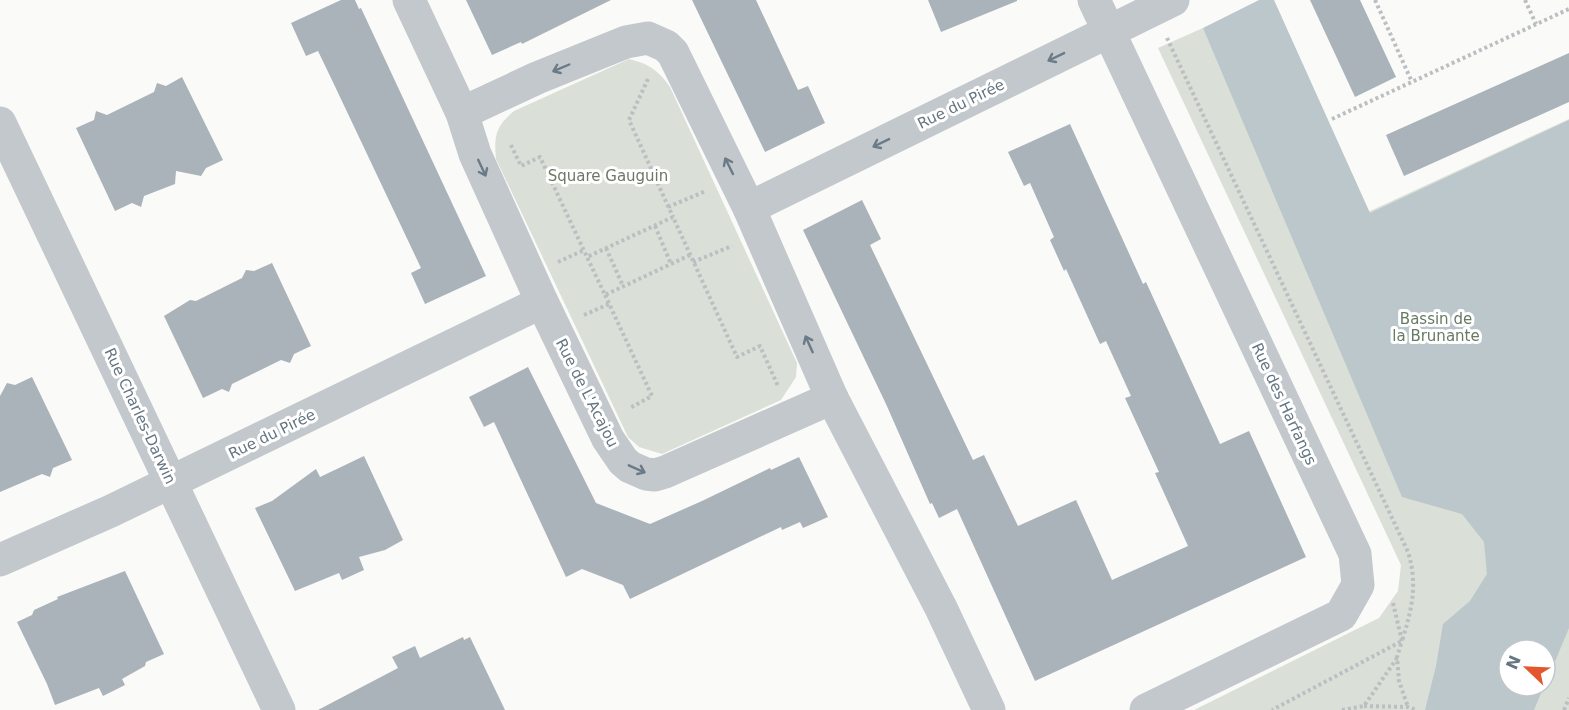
<svg xmlns="http://www.w3.org/2000/svg" width="1569" height="710" font-family="'DejaVu Sans',sans-serif">
  <style>
    .green { fill: #dadfd7; fill-rule: evenodd }
    .water { fill: #bbc7cb }
    .building { fill: #aab3b9 }
    .lines { fill: none; stroke-linecap: round; stroke-linejoin: round }
    .path { stroke: #bbbfc2; stroke-width: 4; stroke-dasharray: 3 3; stroke-linecap: butt }
    .minor { stroke: #c3c8cc; stroke-width: 33 }
    .oneway { stroke: #6a7a87 }
    .labels { text-anchor: middle; stroke-width: 6; stroke-linejoin: round; paint-order: stroke }
    .street-label { font-size: 15px; fill: #657683; stroke: #fff }
    .park-label { font-size: 15px; fill: #687a64; stroke: #fff }
  </style>
  <rect width="100%" height="100%" fill="#fafaf8"/>
  <g class="green">
    <path d="M 1203,28 L 1368,212 L 1569,119 L 1569,710 L 1194,710 L 1379,618 L 1398,591 L 1401,565 L 1158,48 ZM 1509,650 L 1545,650 L 1545,686 L 1509,686 Z"/>
    <path d="M 629,59 C 649,64 658,70 670,87 L 797,363 L 796,377 L 781,400 L 662,454 L 639,447 L 628,437 L 496,159 C 494,136 495,127 514,111 Z"/>
  </g>
  <path class="water" d="M 1259,0 L 1274,0 L 1370,213 L 1569,120 L 1569,628 L 1545,685 L 1545,650 L 1509,650 L 1509,686 L 1544,686 L 1534,710 L 1425,710 L 1436,666 L 1443,624 L 1470,601 L 1487,574 L 1484,542 L 1462,514 L 1402,497 L 1203,28 Z"/>
  <g class="building">
    <path d="M 341,0 L 355,0 L 359,9 L 361,8 L 486,276 L 425,304 L 411,273 L 421,268 L 331,78 L 318,51 L 306,56 L 291,23 Z"/>
    <path d="M 466,0 L 611,0 L 522,44 L 521,42 L 492,55 Z"/>
    <path d="M 692,0 L 756,0 L 798,90 L 808,86 L 825,123 L 765,152 Z"/>
    <path d="M 928,0 L 1017,0 L 1017,1 L 941,32 Z"/>
    <path d="M 1310,0 L 1360,0 L 1396,77 L 1355,97 Z"/>
    <path d="M 1569,53 L 1569,102 L 1404,176 L 1386,135 Z"/>
    <path d="M 182,77 L 223,160 L 206,168 L 201,176 L 176,171 L 175,184 L 144,196 L 141,207 L 132,203 L 115,211 L 76,128 L 94,120 L 96,111 L 107,115 L 154,92 L 157,83 L 166,86 Z"/>
    <path d="M 1070,124 L 1143,284 L 1146,282 L 1220,444 L 1249,431 L 1306,557 L 1035,681 L 957,509 L 939,518 L 932,503 L 930,504 L 886,404 L 803,230 L 862,200 L 881,239 L 870,245 L 973,460 L 984,455 L 1018,526 L 1076,500 L 1112,580 L 1188,546 L 1155,473 L 1159,472 L 1125,398 L 1131,396 L 1106,341 L 1100,344 L 1066,269 L 1064,271 L 1050,240 L 1054,237 L 1030,183 L 1024,186 L 1008,152 Z"/>
    <path d="M 272,263 L 311,346 L 294,354 L 290,363 L 281,360 L 232,384 L 229,392 L 222,389 L 203,398 L 164,316 L 190,300 L 196,301 L 242,278 L 246,270 L 254,271 Z"/>
    <path d="M 528,367 L 596,503 L 650,524 L 702,501 L 770,468 L 771,470 L 799,457 L 828,517 L 803,528 L 800,522 L 782,530 L 781,527 L 630,599 L 623,585 L 582,569 L 566,577 L 494,422 L 484,427 L 469,397 Z"/>
    <path d="M 32,377 L 72,460 L 53,468 L 50,477 L 42,474 L 0,492 L 0,396 L 7,383 L 15,385 Z"/>
    <path d="M 364,456 L 403,540 L 385,550 L 359,557 L 364,570 L 342,580 L 339,573 L 295,591 L 255,508 L 272,501 L 316,469 L 320,477 Z"/>
    <path d="M 125,571 L 164,654 L 146,662 L 145,666 L 122,679 L 125,685 L 103,696 L 99,688 L 55,705 L 47,684 L 17,622 L 32,615 L 34,610 L 58,599 L 57,597 Z"/>
    <path d="M 463,637 L 464,640 L 470,637 L 505,710 L 318,710 L 398,668 L 392,657 L 415,646 L 420,658 Z"/>
  </g>
  <g class="lines">
    <g class="path">
      <path d="M 1375,0 L 1412,82"/>
      <path d="M 1525,0 L 1536,24"/>
      <path d="M 1167,38 L 1408,552 C 1418,584 1412,609 1402,641 L 1272,710"/>
      <path d="M 648,79 L 629,120 L 673,217"/>
      <path d="M 1332,119 L 1569,9"/>
      <path d="M 511,145 L 521,166 L 540,157 L 587,257"/>
      <path d="M 668,207 L 706,191"/>
      <path d="M 655,226 L 671,264"/>
      <path d="M 606,248 L 623,286"/>
      <path d="M 690,255 L 605,295 L 587,257 L 673,217 L 737,357 L 760,346 L 778,386"/>
      <path d="M 558,262 L 584,250"/>
      <path d="M 693,262 L 732,246"/>
      <path d="M 605,295 L 652,396 L 630,408"/>
      <path d="M 584,315 L 609,304"/>
      <path d="M 1393,603 L 1402,641 L 1397,657 L 1399,681 L 1408,707"/>
      <path d="M 1364,706 L 1408,707 L 1416,710"/>
      <path d="M 1342,710 L 1364,706 L 1397,658"/>
      <path d="M 1564,710 L 1569,698"/>
    </g>
    <g class="minor">
      <path d="M 409,0 L 462,113 L 475,154 L 542,302 L 608,439 L 623,461 L 630,467 L 646,474 L 655,475 L 665,472 L 832,398"/>
      <path d="M 1094,0 L 1355,554 L 1358,585 L 1341,615 L 1146,710"/>
      <path d="M 462,113 L 537,78 L 626,42 L 648,38 L 666,46 L 673,53 L 749,208 L 832,398 L 941,608 L 989,710"/>
      <path d="M 0,123 L 279,710"/>
      <path d="M 749,208 L 1173,0"/>
      <path d="M 0,560 L 111,511 L 542,302"/>
    </g>
  </g>
  <defs><path id="oneway-shaft" d="M-6 0H5M1.5-3L5.5 0L1.5 3" fill="none" stroke-width="1.6" stroke-linecap="round" stroke-linejoin="round" transform="scale(1.5)"/></defs>
  <g class="oneway">
    <use href="#oneway-shaft" transform="translate(1056 57) rotate(154)"/>
    <use href="#oneway-shaft" transform="translate(561 68) rotate(157)"/>
    <use href="#oneway-shaft" transform="translate(881 143) rotate(154)"/>
    <use href="#oneway-shaft" transform="translate(729 166) rotate(-116)"/>
    <use href="#oneway-shaft" transform="translate(482 168) rotate(65)"/>
    <use href="#oneway-shaft" transform="translate(809 344) rotate(-114)"/>
    <use href="#oneway-shaft" transform="translate(637 469) rotate(24)"/>
  </g>
  <g class="labels">
    <g class="street-label">
      <text transform="translate(961 104) rotate(-26)" y="5">Rue du Pirée</text>
      <text transform="translate(587 393) rotate(63)" y="5">Rue de L'Acajou</text>
      <text transform="translate(1284 404) rotate(65)" y="5">Rue des Harfangs</text>
      <text transform="translate(140 416) rotate(65)" y="5">Rue Charles-Darwin</text>
      <text transform="translate(272 434) rotate(-26)" y="5">Rue du Pirée</text>
    </g>
    <g class="park-label">
      <text x="608" y="181">Square Gauguin</text>
      <text x="1436" y="324">Bassin de<tspan x="1436" dy="17">la Brunante</tspan></text>
    </g>
  </g>
  <g transform="translate(1527 668) rotate(293)"><circle r="28" fill="#ffffff" stroke="#c1c8cd" stroke-width="1.5"/>
  <path d="M0-4.5L10 22L0 15L-10 22Z" fill="#e4572e"/>
  <text y="-9" font-size="16" font-weight="bold" text-anchor="middle" fill="#657683">N</text>
  </g>
</svg>
